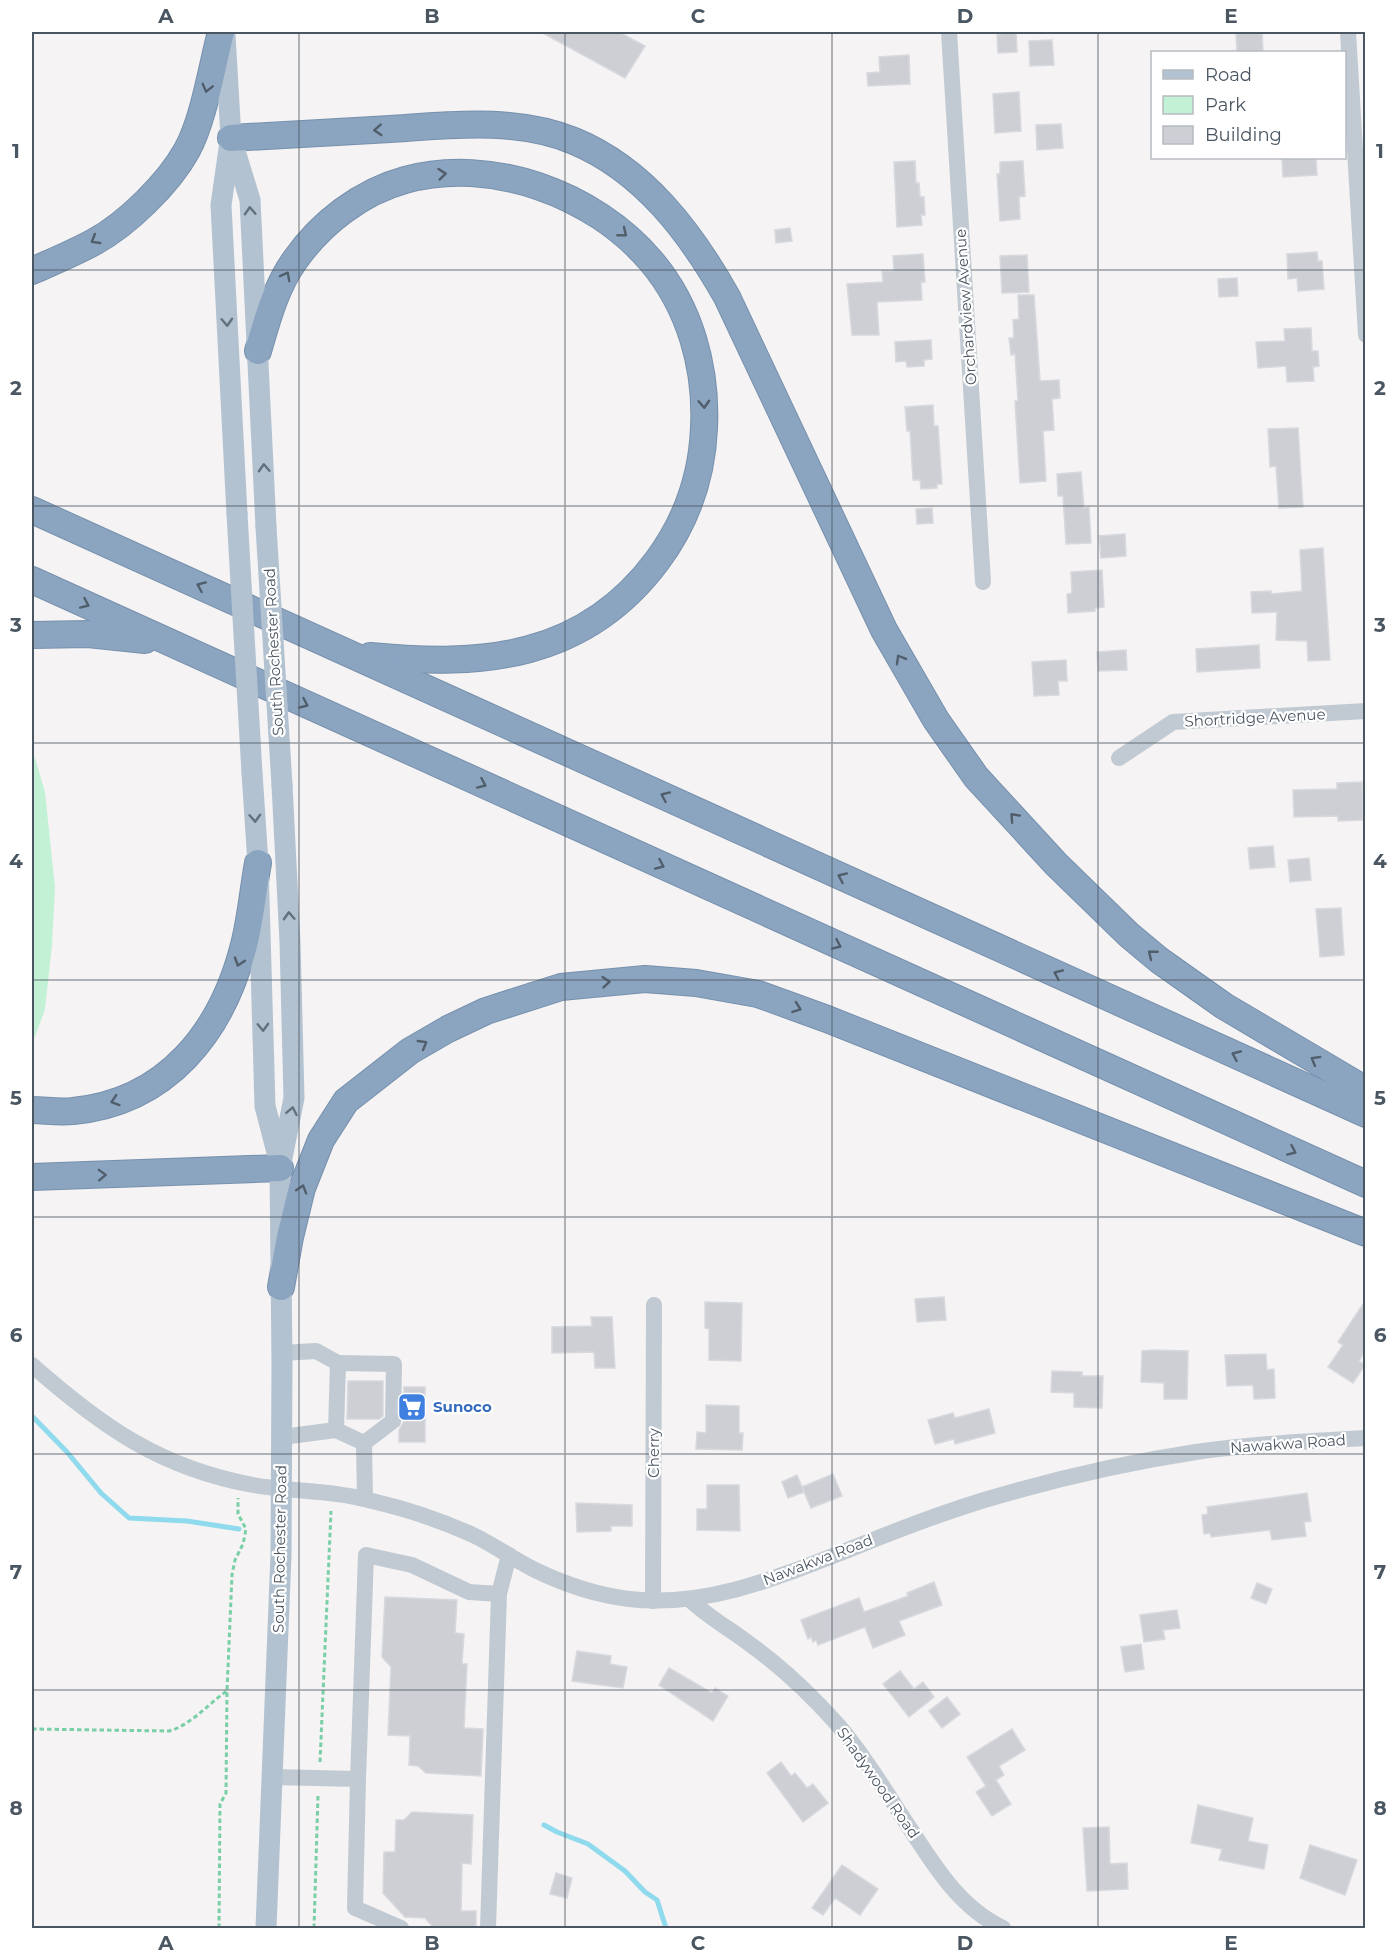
<svg xmlns="http://www.w3.org/2000/svg" width="1397" height="1960" font-family="Montserrat,sans-serif">
  <style>
    .green { fill: #c3f1d5 }
    .lines { fill: none; stroke-linecap: round; stroke-linejoin: round }
    .stream { stroke: #90daee; stroke-width: 5 }
    .building { fill: #cdcfd5; stroke: #d7d9de; stroke-width: 1.5 }
    .highway-casing { stroke: #7690ad; stroke-width: 28 }
    .path { stroke: #7ad0a6; stroke-width: 3; stroke-dasharray: 4.5 3; stroke-linecap: butt }
    .minor { stroke: #c1cad2; stroke-width: 16 }
    .major { stroke: #b3c2d1; stroke-width: 21 }
    .highway { stroke: #8ba5c1; stroke-width: 26 }
    .major-bridge { stroke: #b3c2d1; stroke-width: 21 }
    .oneway { stroke: #505e6b }
    .oneway2 { stroke: #64717d }
    .grid { fill: none; stroke: #4a5661; stroke-width: 1.5; stroke-opacity: 0.55 }
    .labels { text-anchor: middle; stroke-width: 4.5; stroke-linejoin: round; paint-order: stroke }
    .street-label { font-size: 15px; fill: #4a5661; stroke: #fff }
    .shop-label { font-size: 15px; font-weight: bold; fill: #366cbe; stroke: #fff; text-anchor: start }
    .neatline { fill: none; stroke: #4a5661; stroke-width: 2 }
    .grid-label { font-size: 20px; text-anchor: middle; font-weight: bold; fill: #4a5661 }
  </style>
  <rect width="100%" height="100%" fill="#f5f3f3"/>
  <path class="green" d="M 32,755 L 35,758 L 45,792 L 55,888 L 52,945 L 45,1009 L 35,1037 L 32,1039 Z"/>
  <g class="lines">
    <g class="stream">
      <path d="M 32,1416 L 67,1452 L 101,1493 L 129,1518 L 187,1521 L 239,1529"/>
      <path d="M 544,1825 L 557,1832 L 588,1844 L 625,1871 L 645,1892 L 657,1900 L 666,1928"/>
    </g>
  </g>
  <g class="building">
    <path d="M 541,32 L 619,32 L 645,46 L 625,78 Z"/>
    <path d="M 1002,32 L 1016,32 L 1017,52 L 998,53 L 997,35 L 1002,34 Z"/>
    <path d="M 1236,32 L 1262,32 L 1263,52 L 1237,52 Z"/>
    <path d="M 1052,40 L 1054,65 L 1030,66 L 1029,41 Z"/>
    <path d="M 909,55 L 910,84 L 868,86 L 867,73 L 880,72 L 879,57 Z"/>
    <path d="M 1019,92 L 1021,131 L 995,133 L 993,94 Z"/>
    <path d="M 1061,124 L 1063,148 L 1037,150 L 1036,125 Z"/>
    <path d="M 1282,158 L 1316,158 L 1317,175 L 1283,177 Z"/>
    <path d="M 915,161 L 916,183 L 919,183 L 920,197 L 924,197 L 925,215 L 921,215 L 922,225 L 897,227 L 894,162 Z"/>
    <path d="M 1023,161 L 1025,196 L 1019,197 L 1020,219 L 1000,221 L 997,174 L 1000,174 L 1000,162 Z"/>
    <path d="M 790,228 L 792,241 L 776,243 L 775,230 Z"/>
    <path d="M 1317,252 L 1318,261 L 1322,261 L 1324,289 L 1298,291 L 1297,278 L 1288,279 L 1287,254 Z"/>
    <path d="M 923,254 L 925,282 L 921,282 L 922,300 L 877,302 L 879,335 L 852,335 L 847,284 L 883,282 L 882,271 L 894,271 L 893,256 Z"/>
    <path d="M 1027,255 L 1029,292 L 1002,293 L 1000,256 Z"/>
    <path d="M 1237,278 L 1238,296 L 1219,297 L 1218,279 Z"/>
    <path d="M 1018,295 L 1034,295 L 1040,381 L 1059,380 L 1060,398 L 1052,399 L 1054,430 L 1043,431 L 1046,481 L 1020,483 L 1015,401 L 1018,401 L 1015,354 L 1011,355 L 1009,338 L 1014,338 L 1013,320 L 1019,319 Z"/>
    <path d="M 1311,328 L 1312,351 L 1318,351 L 1319,366 L 1313,367 L 1314,381 L 1287,382 L 1286,366 L 1258,368 L 1256,342 L 1285,341 L 1284,329 Z"/>
    <path d="M 931,340 L 932,359 L 924,360 L 924,366 L 907,367 L 906,361 L 896,362 L 895,342 Z"/>
    <path d="M 933,405 L 934,426 L 938,426 L 942,484 L 937,484 L 937,488 L 921,489 L 920,480 L 913,480 L 910,431 L 907,431 L 905,407 Z"/>
    <path d="M 1298,428 L 1303,507 L 1279,508 L 1276,466 L 1270,467 L 1268,429 Z"/>
    <path d="M 1081,472 L 1084,508 L 1089,507 L 1091,543 L 1066,544 L 1063,496 L 1058,496 L 1057,474 Z"/>
    <path d="M 932,508 L 933,523 L 917,524 L 916,509 Z"/>
    <path d="M 1125,534 L 1126,556 L 1101,558 L 1099,536 Z"/>
    <path d="M 1323,548 L 1330,660 L 1308,661 L 1307,641 L 1276,640 L 1277,612 L 1252,613 L 1251,592 L 1271,591 L 1271,594 L 1302,591 L 1300,550 Z"/>
    <path d="M 1102,570 L 1104,607 L 1095,608 L 1095,611 L 1068,613 L 1067,594 L 1072,593 L 1071,572 Z"/>
    <path d="M 1259,645 L 1260,668 L 1197,672 L 1196,649 Z"/>
    <path d="M 1126,650 L 1127,670 L 1098,671 L 1097,652 Z"/>
    <path d="M 1066,660 L 1067,681 L 1058,681 L 1059,695 L 1034,696 L 1032,662 Z"/>
    <path d="M 1362,782 L 1363,820 L 1338,821 L 1338,816 L 1294,817 L 1293,790 L 1337,789 L 1337,783 Z"/>
    <path d="M 1273,846 L 1275,867 L 1250,869 L 1248,848 Z"/>
    <path d="M 1309,858 L 1311,880 L 1290,882 L 1288,860 Z"/>
    <path d="M 1341,908 L 1344,955 L 1320,957 L 1316,909 Z"/>
    <path d="M 944,1297 L 946,1320 L 917,1322 L 915,1299 Z"/>
    <path d="M 1365,1301 L 1365,1351 L 1359,1361 L 1365,1365 L 1353,1383 L 1328,1367 L 1343,1345 L 1338,1342 Z"/>
    <path d="M 705,1302 L 742,1303 L 741,1361 L 709,1360 L 709,1329 L 705,1328 Z"/>
    <path d="M 591,1317 L 612,1317 L 615,1368 L 595,1368 L 594,1352 L 552,1353 L 552,1327 L 592,1326 Z"/>
    <path d="M 1153,1350 L 1188,1351 L 1187,1399 L 1164,1399 L 1164,1383 L 1141,1382 L 1142,1351 Z"/>
    <path d="M 1266,1354 L 1267,1370 L 1274,1369 L 1275,1398 L 1254,1399 L 1253,1385 L 1227,1386 L 1225,1355 Z"/>
    <path d="M 1052,1371 L 1082,1372 L 1082,1376 L 1103,1376 L 1102,1408 L 1074,1407 L 1074,1393 L 1051,1392 Z"/>
    <path d="M 348,1381 L 383,1381 L 383,1416 L 379,1419 L 347,1419 Z"/>
    <path d="M 404,1387 L 425,1387 L 425,1442 L 399,1442 L 399,1430 L 404,1421 Z"/>
    <path d="M 706,1405 L 739,1406 L 739,1433 L 743,1433 L 742,1450 L 696,1449 L 697,1432 L 706,1433 Z"/>
    <path d="M 989,1409 L 995,1433 L 955,1444 L 954,1439 L 935,1444 L 928,1420 L 953,1413 L 955,1418 Z"/>
    <path d="M 833,1474 L 842,1496 L 811,1508 L 802,1487 Z"/>
    <path d="M 797,1475 L 804,1492 L 788,1498 L 782,1482 Z"/>
    <path d="M 707,1485 L 739,1485 L 740,1531 L 697,1530 L 697,1509 L 707,1509 Z"/>
    <path d="M 1307,1493 L 1311,1521 L 1304,1522 L 1306,1536 L 1272,1540 L 1270,1530 L 1211,1537 L 1210,1533 L 1204,1534 L 1202,1515 L 1208,1514 L 1207,1507 Z"/>
    <path d="M 576,1503 L 632,1505 L 632,1526 L 611,1526 L 611,1531 L 577,1532 Z"/>
    <path d="M 934,1582 L 942,1605 L 899,1621 L 905,1635 L 873,1648 L 865,1627 L 818,1645 L 816,1640 L 813,1642 L 811,1637 L 808,1639 L 801,1620 L 859,1598 L 864,1612 L 908,1596 L 907,1593 Z"/>
    <path d="M 1257,1583 L 1272,1589 L 1266,1604 L 1251,1598 Z"/>
    <path d="M 385,1597 L 457,1600 L 455,1633 L 464,1634 L 462,1664 L 467,1664 L 464,1728 L 483,1729 L 481,1776 L 426,1773 L 418,1766 L 409,1765 L 410,1736 L 388,1735 L 391,1667 L 382,1657 Z"/>
    <path d="M 1177,1610 L 1180,1628 L 1163,1630 L 1165,1639 L 1144,1642 L 1140,1615 Z"/>
    <path d="M 1141,1644 L 1144,1669 L 1125,1672 L 1121,1647 Z"/>
    <path d="M 577,1651 L 611,1656 L 610,1664 L 627,1667 L 623,1688 L 572,1681 Z"/>
    <path d="M 669,1668 L 712,1693 L 715,1688 L 728,1696 L 713,1721 L 659,1685 Z"/>
    <path d="M 900,1671 L 914,1689 L 923,1682 L 934,1697 L 909,1717 L 883,1684 Z"/>
    <path d="M 947,1697 L 960,1714 L 942,1728 L 929,1711 Z"/>
    <path d="M 1012,1729 L 1025,1750 L 999,1766 L 1004,1775 L 996,1780 L 1011,1804 L 992,1816 L 976,1792 L 986,1786 L 967,1757 Z"/>
    <path d="M 781,1762 L 791,1776 L 795,1773 L 807,1788 L 813,1784 L 828,1803 L 803,1822 L 767,1773 Z"/>
    <path d="M 1198,1805 L 1253,1818 L 1248,1841 L 1268,1845 L 1264,1869 L 1219,1860 L 1222,1849 L 1191,1843 Z"/>
    <path d="M 412,1812 L 473,1815 L 471,1864 L 462,1863 L 461,1911 L 476,1911 L 476,1929 L 435,1929 L 425,1918 L 405,1917 L 383,1893 L 384,1852 L 395,1852 L 396,1820 L 404,1820 Z"/>
    <path d="M 1109,1827 L 1110,1864 L 1127,1863 L 1128,1889 L 1087,1891 L 1083,1828 Z"/>
    <path d="M 1310,1845 L 1357,1860 L 1345,1895 L 1300,1878 Z"/>
    <path d="M 842,1865 L 878,1889 L 860,1915 L 835,1898 L 823,1915 L 812,1908 Z"/>
    <path d="M 556,1873 L 572,1878 L 567,1898 L 550,1894 Z"/>
  </g>
  <g class="lines">
    <g class="highway-casing">
      <g id="highway">
        <path d="M 231,138 C 284,135 337,132 390,129 C 450,125 516,117 574,141 C 644,170 691,233 727,297 L 884,630 L 936,720 L 976,777 L 1056,864 L 1129,935 L 1159,960 L 1224,1006 L 1366,1090"/>
        <path d="M 32,271 C 52,262 74,253 94,242 C 127,224 169,183 187,150 C 204,119 212,66 221,32"/>
        <path d="M 258,351 C 267,320 276,286 295,260 C 321,223 361,192 405,180 C 491,156 594,194 651,261 C 690,307 707,368 704,428 C 702,477 686,522 657,561 C 584,659 482,667 370,656"/>
        <path d="M 32,510 L 1366,1114"/>
        <path d="M 32,580 L 1366,1184"/>
        <path d="M 32,635 L 88,634 L 145,640"/>
        <path d="M 32,1110 C 45,1110 59,1113 73,1111 C 167,1102 222,1032 244,945 C 251,918 253,890 258,863"/>
        <path d="M 32,1177 L 280,1168"/>
        <path d="M 281,1287 L 290,1237 L 302,1188 L 321,1140 L 346,1101 L 410,1051 L 448,1029 L 486,1011 L 561,987 L 645,979 L 696,983 L 758,994 L 827,1019 L 1366,1233"/>
      </g>
    </g>
    <g class="path">
      <path d="M 32,1729 L 169,1731 C 191,1725 208,1704 227,1691"/>
      <path d="M 320,1762 L 331,1511"/>
      <path d="M 219,1928 L 220,1804 L 226,1793 L 227,1691 L 232,1575 L 235,1560 L 243,1544 L 246,1529 L 238,1514 L 238,1498"/>
      <path d="M 314,1928 L 318,1795"/>
    </g>
    <g class="minor">
      <path d="M 949,32 L 983,582"/>
      <path d="M 1348,32 L 1366,335"/>
      <path d="M 1119,758 L 1173,722 L 1366,711"/>
      <path d="M 282,1353 L 316,1351 L 338,1363 L 336,1430"/>
      <path d="M 338,1363 L 394,1364 L 393,1421 L 364,1443"/>
      <path d="M 32,1365 C 101,1426 160,1468 253,1485 C 293,1492 333,1490 372,1501 C 407,1509 440,1520 473,1535 C 494,1545 513,1559 535,1570 C 564,1584 596,1595 629,1599 C 705,1608 779,1577 848,1550 C 892,1532 936,1515 981,1501 C 1051,1480 1123,1463 1196,1452 C 1252,1444 1309,1441 1366,1438"/>
      <path d="M 282,1437 L 336,1430 L 364,1443 L 365,1499"/>
      <path d="M 689,1599 C 708,1617 730,1629 751,1645 C 783,1668 812,1696 838,1725 C 866,1758 889,1797 913,1833 C 937,1870 962,1909 1003,1928"/>
      <path d="M 653,1601 L 654,1305"/>
      <path d="M 272,1777 L 358,1779 L 355,1908 L 401,1928"/>
      <path d="M 358,1779 L 366,1555 L 412,1565 L 469,1592 L 499,1594"/>
      <path d="M 488,1928 L 499,1594 L 509,1555"/>
    </g>
    <g class="major">
      <path d="M 225,35 L 231,138 L 250,200 L 266,527"/>
      <path d="M 230,142 L 221,205 L 237,514"/>
      <path d="M 252,773 L 258,863 L 265,1106 L 279,1160"/>
      <path d="M 266,1928 L 281,1555 L 282,1362 L 280,1168 L 294,1098 L 290,942 L 282,785"/>
    </g>
    <use href="#highway" class="highway"/>
    <g class="major-bridge">
      <path d="M 237,514 L 252,773"/>
      <path d="M 266,527 L 282,785"/>
    </g>
  </g>
  <defs><path id="oneway-chevron" d="M-2-3.5L2.5 0L-2 3.5" fill="none" stroke-width="1.6" stroke-linecap="round" stroke-linejoin="round" transform="scale(1.5)"/></defs>
  <g class="oneway">
    <use href="#oneway-chevron" transform="translate(207 88) rotate(104)"/>
    <use href="#oneway-chevron" transform="translate(378 130) rotate(177)"/>
    <use href="#oneway-chevron" transform="translate(442 174) rotate(-6)"/>
    <use href="#oneway-chevron" transform="translate(623 233) rotate(39)"/>
    <use href="#oneway-chevron" transform="translate(95 240) rotate(149)"/>
    <use href="#oneway-chevron" transform="translate(286 276) rotate(-62)"/>
    <use href="#oneway-chevron" transform="translate(704 404) rotate(87)"/>
    <use href="#oneway-chevron" transform="translate(201 586) rotate(-156)"/>
    <use href="#oneway-chevron" transform="translate(85 604) rotate(24)"/>
    <use href="#oneway-chevron" transform="translate(900 659) rotate(-120)"/>
    <use href="#oneway-chevron" transform="translate(304 704) rotate(24)"/>
    <use href="#oneway-chevron" transform="translate(482 784) rotate(24)"/>
    <use href="#oneway-chevron" transform="translate(665 796) rotate(-156)"/>
    <use href="#oneway-chevron" transform="translate(1014 817) rotate(-133)"/>
    <use href="#oneway-chevron" transform="translate(660 865) rotate(24)"/>
    <use href="#oneway-chevron" transform="translate(842 877) rotate(-156)"/>
    <use href="#oneway-chevron" transform="translate(837 945) rotate(24)"/>
    <use href="#oneway-chevron" transform="translate(1152 954) rotate(-141)"/>
    <use href="#oneway-chevron" transform="translate(239 962) rotate(108)"/>
    <use href="#oneway-chevron" transform="translate(1058 974) rotate(-156)"/>
    <use href="#oneway-chevron" transform="translate(606 982) rotate(-5)"/>
    <use href="#oneway-chevron" transform="translate(797 1008) rotate(20)"/>
    <use href="#oneway-chevron" transform="translate(423 1044) rotate(-30)"/>
    <use href="#oneway-chevron" transform="translate(1236 1055) rotate(-156)"/>
    <use href="#oneway-chevron" transform="translate(1315 1060) rotate(-150)"/>
    <use href="#oneway-chevron" transform="translate(115 1101) rotate(162)"/>
    <use href="#oneway-chevron" transform="translate(1292 1151) rotate(24)"/>
    <use href="#oneway-chevron" transform="translate(102 1175) rotate(-2)"/>
    <use href="#oneway-chevron" transform="translate(302 1189) rotate(-73)"/>
  </g>
  <g class="oneway2">
    <use href="#oneway-chevron" transform="translate(250 211) rotate(-93)"/>
    <use href="#oneway-chevron" transform="translate(227 322) rotate(87)"/>
    <use href="#oneway-chevron" transform="translate(264 468) rotate(-93)"/>
    <use href="#oneway-chevron" transform="translate(255 818) rotate(87)"/>
    <use href="#oneway-chevron" transform="translate(289 916) rotate(-93)"/>
    <use href="#oneway-chevron" transform="translate(263 1027) rotate(88)"/>
    <use href="#oneway-chevron" transform="translate(292 1111) rotate(-79)"/>
  </g>
  <path class="grid" d="M 299,32 L 299,1928M 565,32 L 565,1928M 832,32 L 832,1928M 1098,32 L 1098,1928M 32,270 L 1366,270M 32,506 L 1366,506M 32,743 L 1366,743M 32,980 L 1366,980M 32,1217 L 1366,1217M 32,1454 L 1366,1454M 32,1690 L 1366,1690"/>
  <defs>
    <g id="supermarket-square" transform="scale(1.5)"><rect x="-9" y="-9" width="18" height="18" rx="4" fill="#3f7fe0" stroke="#fff"/><path d="M-6-5.5h2.5l.6 2H6L4.5 2H-2.5L-4.4-4H-6ZM-1.5 3.2a1.3 1.3 0 1 0 .1 0ZM3 3.2a1.3 1.3 0 1 0 .1 0Z" fill="#fff"/></g>
  </defs>
  <g fill-rule="evenodd">
    <use href="#supermarket-square" x="412" y="1407"/>
  </g>
  <g class="labels">
    <g class="street-label">
      <text transform="translate(966 307) rotate(-94)" y="5">Orchardview Avenue</text>
      <text transform="translate(274 652) rotate(-93)" y="5">South Rochester Road</text>
      <text transform="translate(1255 718) rotate(-3)" y="5">Shortridge Avenue</text>
      <text transform="translate(1288 1444) rotate(-4)" y="5">Nawakwa Road</text>
      <text transform="translate(654 1453) rotate(-90)" y="5">Cherry</text>
      <text transform="translate(280 1549) rotate(-89)" y="5">South Rochester Road</text>
      <text transform="translate(818 1560) rotate(-21)" y="5">Nawakwa Road</text>
      <text transform="translate(878 1783) rotate(55)" y="5">Shadywood Road</text>
    </g>
    <g class="shop-label">
      <text x="433" y="1412">Sunoco</text>
    </g>
  </g>
  <rect width="1397" height="1960" fill="none" stroke="#ffffff" stroke-width="66"/>
  <rect x="1151" y="51" width="195" height="108" fill="#ffffff" stroke="#b7bbc0" stroke-width="1.5"/>
  <rect x="1163" y="70" width="30" height="9" fill="#b3c2d1" stroke="#b7bbc0" stroke-width="1.5"/>
  <text x="1205" y="81" font-size="18" fill="#4a5661">Road</text>
  <rect x="1163" y="96" width="30" height="18" fill="#c3f1d5" stroke="#b7bbc0" stroke-width="1.5"/>
  <text x="1205" y="111" font-size="18" fill="#4a5661">Park</text>
  <rect x="1163" y="126" width="30" height="18" fill="#cdcfd5" stroke="#b7bbc0" stroke-width="1.5"/>
  <text x="1205" y="141" font-size="18" fill="#4a5661">Building</text>
  <rect x="33" y="33" width="1331" height="1894" class="neatline"/>
  <g class="grid-label">
    <text x="166" y="23">A</text>
    <text x="432" y="23">B</text>
    <text x="698" y="23">C</text>
    <text x="965" y="23">D</text>
    <text x="1231" y="23">E</text>
    <text x="16" y="158">1</text>
    <text x="1380" y="158">1</text>
    <text x="16" y="395">2</text>
    <text x="1380" y="395">2</text>
    <text x="16" y="632">3</text>
    <text x="1380" y="632">3</text>
    <text x="16" y="868">4</text>
    <text x="1380" y="868">4</text>
    <text x="16" y="1105">5</text>
    <text x="1380" y="1105">5</text>
    <text x="16" y="1342">6</text>
    <text x="1380" y="1342">6</text>
    <text x="16" y="1579">7</text>
    <text x="1380" y="1579">7</text>
    <text x="16" y="1815">8</text>
    <text x="1380" y="1815">8</text>
    <text x="166" y="1950">A</text>
    <text x="432" y="1950">B</text>
    <text x="698" y="1950">C</text>
    <text x="965" y="1950">D</text>
    <text x="1231" y="1950">E</text>
  </g>
</svg>
